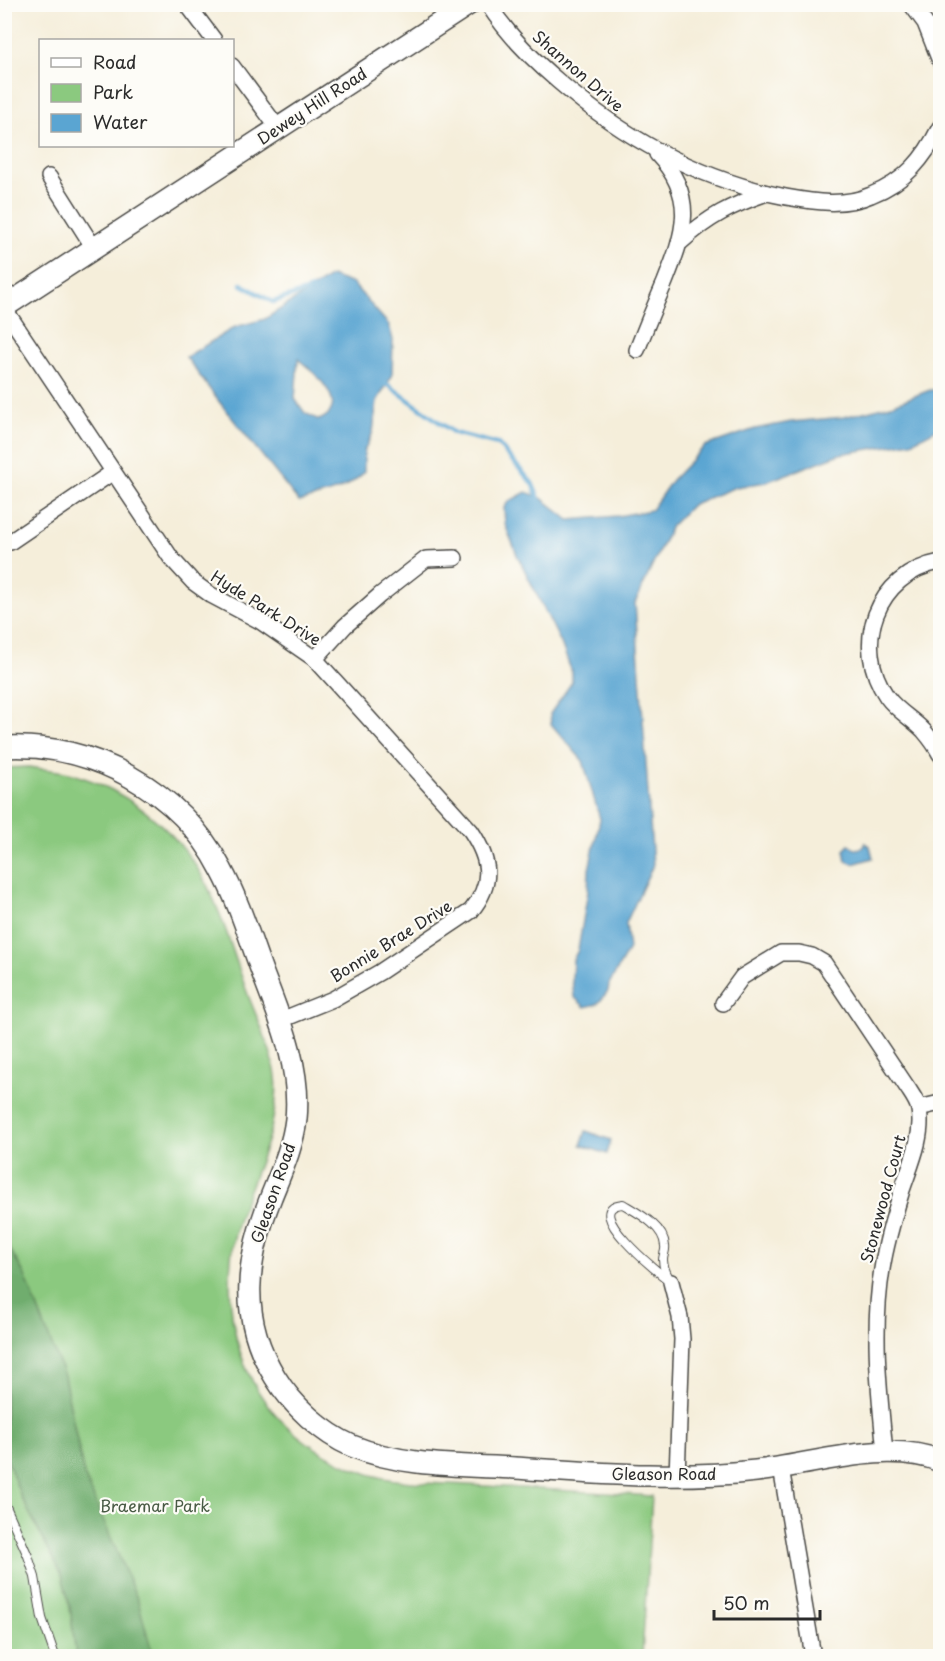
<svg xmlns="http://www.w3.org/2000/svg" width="945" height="1661" font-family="'Playpen Sans',sans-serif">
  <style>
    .green { fill: #8bc97f; stroke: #5b7a55; stroke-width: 1.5 }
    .forest { fill: #70ad6e; stroke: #4e6c4c; stroke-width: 1.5 }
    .water { fill: #5aa5d2; stroke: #42687e; stroke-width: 1.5; fill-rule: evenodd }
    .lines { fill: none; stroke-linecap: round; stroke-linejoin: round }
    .stream { stroke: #5aa5d2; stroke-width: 4.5 }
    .lane-casing { stroke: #494845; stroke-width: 10 }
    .street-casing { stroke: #494845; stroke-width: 18 }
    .secondary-casing { stroke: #494845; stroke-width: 24 }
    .lane { stroke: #fff; stroke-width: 8 }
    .street { stroke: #fff; stroke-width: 15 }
    .secondary { stroke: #fff; stroke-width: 21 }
    .labels { text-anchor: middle; stroke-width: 4.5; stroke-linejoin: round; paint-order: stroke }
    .street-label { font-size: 16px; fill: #2b2b2b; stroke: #fdfcf7 }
    .park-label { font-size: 16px; fill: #485a44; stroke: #fdfcf7 }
  </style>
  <rect width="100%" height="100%" fill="#fdfcf7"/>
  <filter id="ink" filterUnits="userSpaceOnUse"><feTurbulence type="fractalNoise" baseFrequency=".0167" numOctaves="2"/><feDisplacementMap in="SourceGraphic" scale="12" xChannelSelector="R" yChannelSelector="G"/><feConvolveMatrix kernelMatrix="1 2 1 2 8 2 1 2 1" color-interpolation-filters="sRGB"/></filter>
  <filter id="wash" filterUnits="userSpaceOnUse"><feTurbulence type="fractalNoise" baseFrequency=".008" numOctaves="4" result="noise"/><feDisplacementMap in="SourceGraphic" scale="24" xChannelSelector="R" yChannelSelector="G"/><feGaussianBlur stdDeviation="1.35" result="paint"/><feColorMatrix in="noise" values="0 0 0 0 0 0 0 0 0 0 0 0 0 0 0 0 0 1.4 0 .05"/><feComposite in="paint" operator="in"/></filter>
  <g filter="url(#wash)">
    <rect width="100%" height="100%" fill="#f5eeda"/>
    <path class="green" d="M 29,767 C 44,770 62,770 76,775 C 124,790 169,824 196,866 C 219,901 233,953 247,992 C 257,1019 272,1048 276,1076 C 278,1090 275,1110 272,1124 C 261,1171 235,1209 231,1259 C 223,1362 265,1434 363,1472 C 394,1484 435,1483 468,1485 C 529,1488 590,1492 652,1496 L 642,1656 L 5,1656 L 4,768 Z"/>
    <path class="forest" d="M 5,1241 L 24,1273 L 64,1376 L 84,1475 L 138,1601 L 153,1656 L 76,1656 L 70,1607 L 62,1575 L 21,1497 L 5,1454 Z"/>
    <g class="water">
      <path d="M 331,276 L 353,284 L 389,325 L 393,340 L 392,376 L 377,401 L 373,432 L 364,451 L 364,472 C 347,491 321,495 299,502 L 217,399 L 186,357 L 235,327 L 265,319 ZM 298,359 C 314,372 353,406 319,420 L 305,413 L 295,399 Z"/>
      <path d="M 930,390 L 940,390 L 940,427 L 939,428 L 912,442 L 840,454 L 766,482 L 736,487 L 693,504 L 671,526 L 635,603 L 653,865 L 626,923 L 629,949 L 609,984 L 608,991 L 601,1000 L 597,1004 L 585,1007 L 574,997 L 572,979 L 573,960 L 578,950 L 588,891 L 589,869 L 600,819 L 583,761 L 551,724 L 550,714 L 572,682 L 572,673 L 561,643 L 517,555 L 505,524 L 504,508 L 508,502 L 526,492 L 540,497 L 569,520 L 618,516 L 651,510 L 672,480 L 705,446 L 755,429 L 791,422 L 844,417 L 891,405 Z"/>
      <path d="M 865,843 L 870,846 L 873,858 L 853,864 L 846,861 L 844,850 L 849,845 L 855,849 L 862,848 Z"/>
      <path d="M 586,1131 L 611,1140 L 607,1154 L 581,1145 Z"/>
    </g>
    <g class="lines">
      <g class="stream">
        <path d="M 241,284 L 273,302 L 312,289 L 313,294"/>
        <path d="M 383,385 L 387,384 L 454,433 L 498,444 L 532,483 L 540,501"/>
      </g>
    </g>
  </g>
  <g filter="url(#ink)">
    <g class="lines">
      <g class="lane-casing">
        <g id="lane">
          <path d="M 623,1204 C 638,1213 664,1226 665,1246 C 666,1251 663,1255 663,1260 C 663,1268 667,1275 671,1282 C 660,1274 577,1208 623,1204 Z"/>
          <path d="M 4,1502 L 28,1556 L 35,1577 L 42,1618 L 55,1656"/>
        </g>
      </g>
      <g class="street-casing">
        <g id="street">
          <path d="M 187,4 L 214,40"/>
          <path d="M 488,4 C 507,34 532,59 558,81 C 625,139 699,180 786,197 C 814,202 844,207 871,195 C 906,181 924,159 940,127"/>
          <path d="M 911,4 L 925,23 L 940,61"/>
          <path d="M 232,66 L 278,128"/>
          <path d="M 49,177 L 94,248"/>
          <path d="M 681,242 C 708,217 732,205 767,193"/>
          <path d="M 4,308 L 171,558 L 193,582 L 211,595 L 260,621 L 315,659 L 471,831 C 490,860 494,883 471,911 L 380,972 L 333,999 L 281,1020"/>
          <path d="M 637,350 C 646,327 655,305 665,282 C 684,234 698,197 657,154"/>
          <path d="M 10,542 L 113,472"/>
          <path d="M 940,562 C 876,574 851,645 887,697 C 897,711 913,719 924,731 C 930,738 936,746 940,754"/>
          <path d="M 315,659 L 345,626 L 380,595 L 426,559 L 455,558"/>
          <path d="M 723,1003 L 742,977 L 781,953 L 799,953 L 812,956 L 824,963 L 909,1090 C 913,1096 918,1103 919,1110 C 924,1136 910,1166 902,1190 C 894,1216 886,1242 882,1269 C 872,1330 879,1391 885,1452"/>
          <path d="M 919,1108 L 940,1103"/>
          <path d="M 671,1282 L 680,1317 L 682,1339 L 677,1476"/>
          <path d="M 781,1468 L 813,1656"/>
        </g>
      </g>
      <g class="secondary-casing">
        <g id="secondary">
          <path d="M 4,307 L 469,4"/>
          <path d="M 4,747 C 92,742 181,791 221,869 C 239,902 250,939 263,974 C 281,1021 301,1068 296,1119 C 293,1146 281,1172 271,1197 C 246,1260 238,1317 275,1377 C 292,1405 322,1433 352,1446 C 403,1467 462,1465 515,1468 C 595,1473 676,1480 756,1471 C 813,1465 886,1439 940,1461"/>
        </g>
      </g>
      <use href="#lane" class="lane"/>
      <use href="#street" class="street"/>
      <use href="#secondary" class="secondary"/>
    </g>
  </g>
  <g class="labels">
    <g class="street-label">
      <text transform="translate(578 71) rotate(41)" y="6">Shannon Drive</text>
      <text transform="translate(312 106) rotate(-33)" y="6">Dewey Hill Road</text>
      <text transform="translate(266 608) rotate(32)" y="6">Hyde Park Drive</text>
      <text transform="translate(391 941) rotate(-32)" y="6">Bonnie Brae Drive</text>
      <text transform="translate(273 1193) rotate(-71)" y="6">Gleason Road</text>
      <text transform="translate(883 1199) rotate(-75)" y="6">Stonewood Court</text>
      <text x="664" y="1480">Gleason Road</text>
    </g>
    <g class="park-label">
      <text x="155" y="1512">Braemar Park</text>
    </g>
  </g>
  <rect width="945" height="1661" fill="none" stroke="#fdfcf7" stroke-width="24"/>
  <rect x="39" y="39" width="195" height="108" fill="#fdfcf7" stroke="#a9a8a5" stroke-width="1.5"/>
  <rect x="51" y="58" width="30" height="9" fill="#ffffff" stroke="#a9a8a5" stroke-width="1.5"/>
  <text x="93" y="69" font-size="18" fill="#2b2b2b">Road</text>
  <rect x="51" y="84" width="30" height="18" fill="#8bc97f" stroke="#a9a8a5" stroke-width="1.5"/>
  <text x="93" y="99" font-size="18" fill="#2b2b2b">Park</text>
  <rect x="51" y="114" width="30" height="18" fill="#5aa5d2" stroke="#a9a8a5" stroke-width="1.5"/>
  <text x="93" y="129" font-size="18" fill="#2b2b2b">Water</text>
  <path d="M714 1610v9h106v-9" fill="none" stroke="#2b2b2b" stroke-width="3"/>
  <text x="723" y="1610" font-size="18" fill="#2b2b2b" stroke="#fdfcf7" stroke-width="4.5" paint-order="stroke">50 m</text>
</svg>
